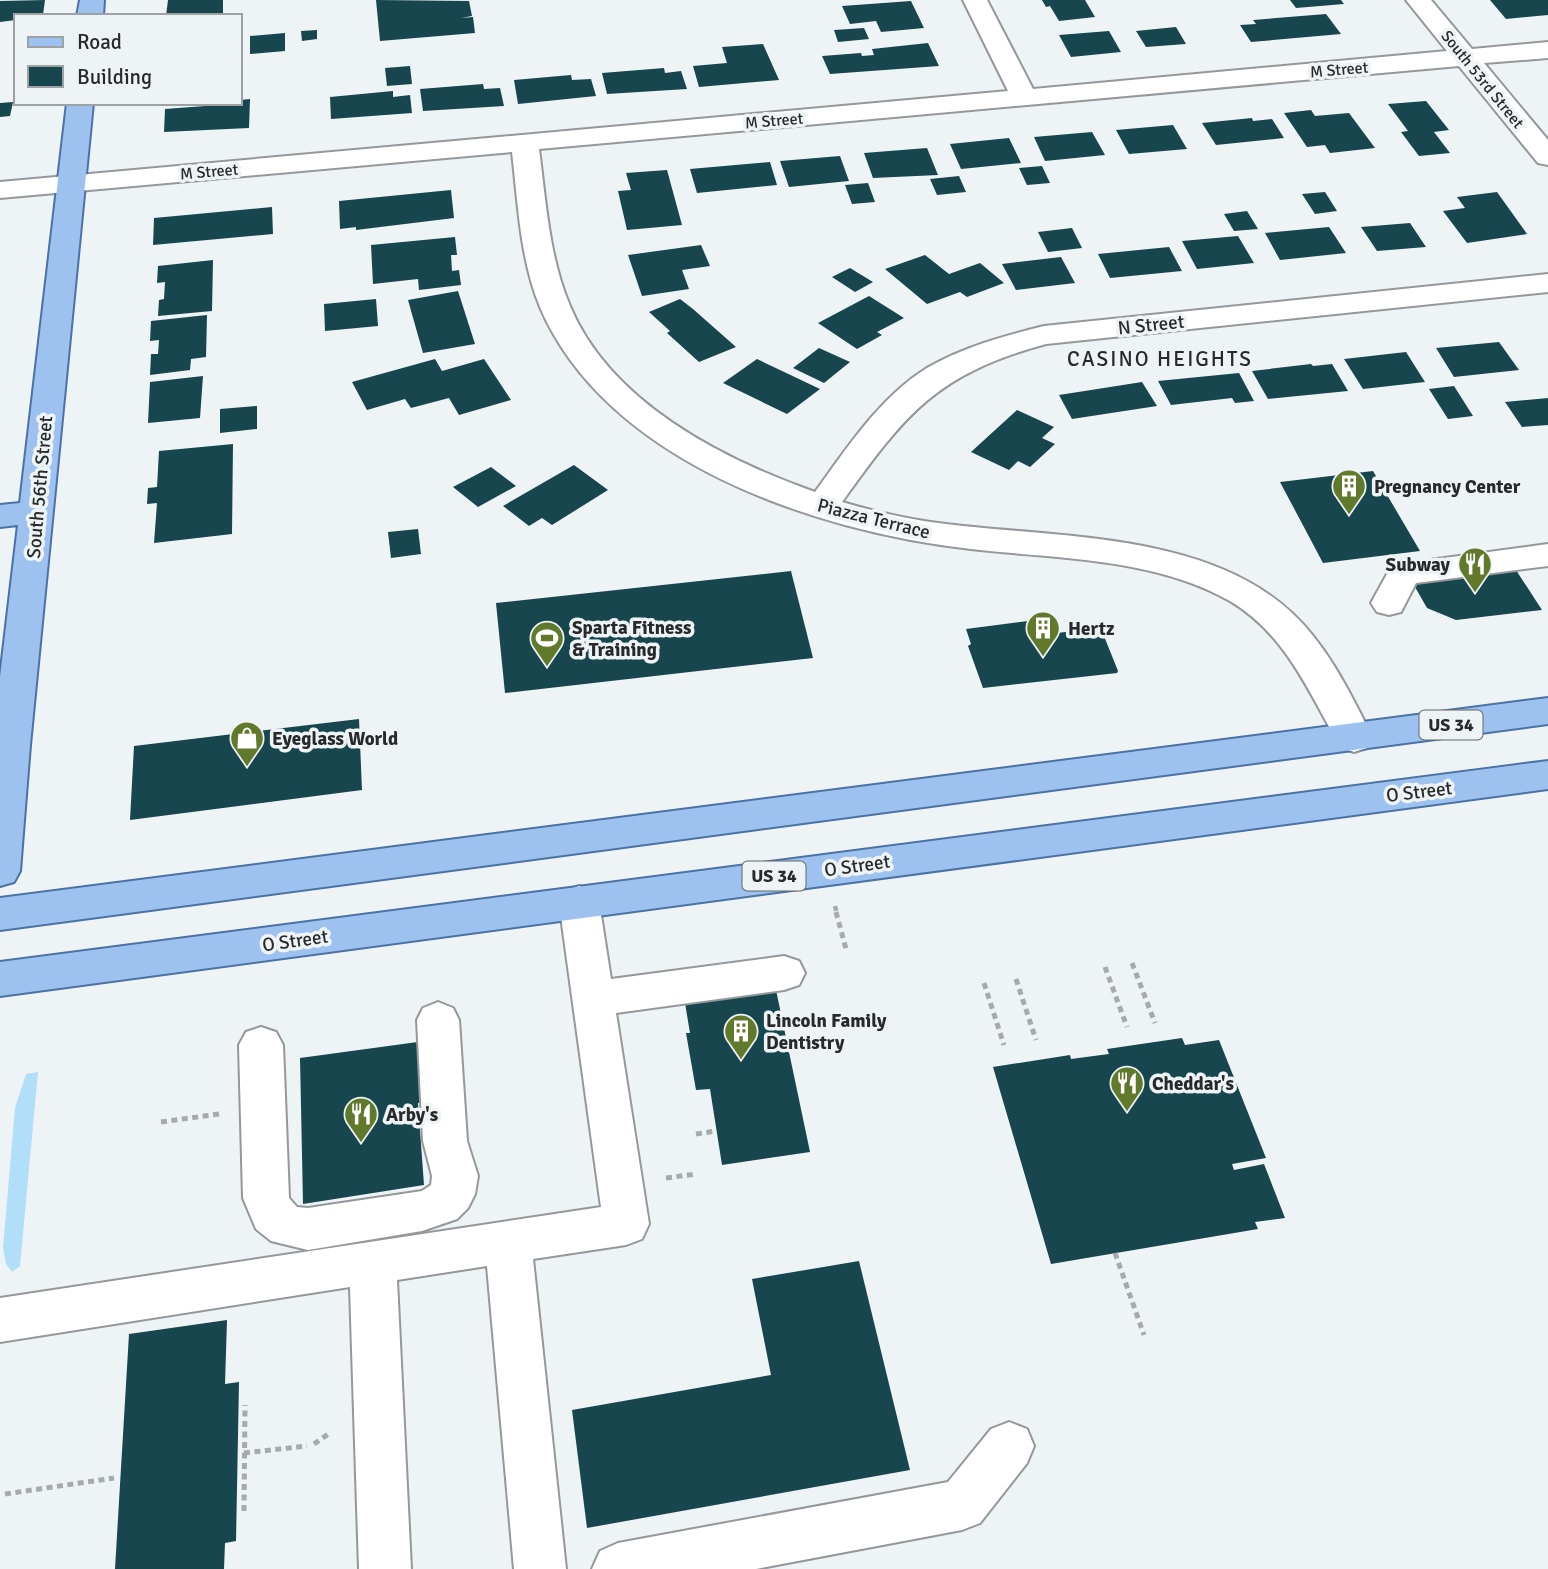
<svg xmlns="http://www.w3.org/2000/svg" width="1548" height="1569" font-family="Signika,sans-serif">
  <style>
    .green { fill: #b1dffa }
    .building { fill: #17464e }
    .lines { fill: none; stroke-linecap: round; stroke-linejoin: round }
    .minor-casing { stroke: #94989b; stroke-width: 4 }
    .major-casing { stroke: #4b72a4; stroke-width: 4 }
    .path-far1 { stroke: #a6aaac; stroke-width: 4.5; stroke-dasharray: 5 3.5; stroke-linecap: butt }
    .path { stroke: #a6aaac; stroke-width: 5; stroke-dasharray: 6 4.5; stroke-linecap: butt }
    .minor { fill: #fff; fill-rule: evenodd }
    .major { fill: #9ec2f0; fill-rule: evenodd }
    .labels { text-anchor: middle; stroke-width: 7; stroke-linejoin: round; paint-order: stroke }
    .far-street-label { font-size: 16px; fill: #27292a; stroke: #eef3f6 }
    .shield { fill: #eef3f6; stroke: #636667; stroke-width: 2 }
    .shield-label { font-size: 18px; font-weight: bold; fill: #27292a }
    .street-label { font-size: 19px; fill: #27292a; stroke: #eef3f6 }
    .poi-label { font-size: 19px; font-weight: bold; fill: #27292a; stroke: #eef3f6; text-anchor: start }
    .neighbourhood-label { font-size: 21px; letter-spacing: 2px; fill: #27292a; stroke: #eef3f6 }
  </style>
  <rect width="100%" height="100%" fill="#eef3f6"/>
  <path class="green" d="M 38,1072 L 20,1266 L 12,1272 L 6,1264 L 3,1248 L 15,1108 L 26,1074 Z"/>
  <g class="building">
    <path d="M 45,0 L 43,15 L 16,16 L 16,20 L 0,22 L 0,1 Z"/>
    <path d="M 168,0 L 223,0 L 223,16 L 166,16 Z"/>
    <path d="M 376,0 L 469,1 L 472,16 L 461,18 L 473,17 L 475,33 L 380,41 Z"/>
    <path d="M 1042,0 L 1085,0 L 1095,17 L 1059,21 L 1050,6 L 1046,7 Z"/>
    <path d="M 1290,0 L 1341,0 L 1344,4 L 1296,8 Z"/>
    <path d="M 1490,0 L 1548,0 L 1548,15 L 1506,19 Z"/>
    <path d="M 911,1 L 924,28 L 881,32 L 876,21 L 850,24 L 842,6 Z"/>
    <path d="M 1326,14 L 1341,34 L 1251,42 L 1240,25 L 1256,24 L 1253,20 Z"/>
    <path d="M 1176,27 L 1186,44 L 1146,47 L 1136,31 Z"/>
    <path d="M 864,28 L 869,39 L 838,42 L 834,30 Z"/>
    <path d="M 317,30 L 317,39 L 302,41 L 301,31 Z"/>
    <path d="M 1109,31 L 1121,52 L 1071,57 L 1059,35 Z"/>
    <path d="M 285,33 L 285,51 L 250,54 L 250,36 Z"/>
    <path d="M 928,43 L 939,66 L 830,74 L 822,56 L 861,53 L 862,56 L 874,55 L 872,49 Z"/>
    <path d="M 763,44 L 779,80 L 699,87 L 693,66 L 727,63 L 722,47 Z"/>
    <path d="M 410,66 L 412,84 L 387,86 L 385,68 Z"/>
    <path d="M 664,68 L 665,73 L 681,71 L 687,89 L 607,94 L 602,73 Z"/>
    <path d="M 571,75 L 572,80 L 591,79 L 596,96 L 518,104 L 514,80 Z"/>
    <path d="M 483,84 L 484,89 L 500,88 L 504,106 L 423,111 L 420,89 Z"/>
    <path d="M 393,91 L 393,97 L 410,95 L 412,113 L 331,119 L 330,97 Z"/>
    <path d="M 250,99 L 249,128 L 164,132 L 165,109 L 205,106 L 205,103 L 240,103 L 240,100 Z"/>
    <path d="M 1426,101 L 1449,130 L 1434,132 L 1450,153 L 1419,156 L 1401,132 L 1408,131 L 1388,104 Z"/>
    <path d="M 13,102 L 10,116 L 0,117 L 0,103 Z"/>
    <path d="M 1311,110 L 1315,116 L 1349,113 L 1375,148 L 1330,153 L 1325,145 L 1307,147 L 1284,113 Z"/>
    <path d="M 1252,118 L 1253,121 L 1272,119 L 1284,138 L 1216,145 L 1202,123 Z"/>
    <path d="M 1173,125 L 1187,149 L 1129,154 L 1116,130 Z"/>
    <path d="M 1092,132 L 1105,155 L 1045,161 L 1034,137 Z"/>
    <path d="M 1009,138 L 1021,163 L 961,169 L 950,144 Z"/>
    <path d="M 927,148 L 938,175 L 873,178 L 864,153 Z"/>
    <path d="M 840,156 L 849,181 L 789,187 L 780,161 Z"/>
    <path d="M 770,162 L 777,185 L 697,193 L 690,169 Z"/>
    <path d="M 1042,166 L 1050,183 L 1027,185 L 1019,168 Z"/>
    <path d="M 667,170 L 682,225 L 627,230 L 618,191 L 631,190 L 626,173 Z"/>
    <path d="M 959,176 L 966,192 L 937,195 L 930,179 Z"/>
    <path d="M 868,183 L 875,202 L 852,204 L 845,185 Z"/>
    <path d="M 451,190 L 454,218 L 356,230 L 356,227 L 340,229 L 339,201 Z"/>
    <path d="M 1325,192 L 1337,211 L 1315,214 L 1302,194 Z"/>
    <path d="M 1497,192 L 1527,234 L 1467,243 L 1443,211 L 1465,208 L 1457,197 Z"/>
    <path d="M 272,207 L 273,234 L 153,245 L 154,218 Z"/>
    <path d="M 1247,211 L 1258,229 L 1234,231 L 1224,214 Z"/>
    <path d="M 1410,223 L 1426,247 L 1377,251 L 1361,227 Z"/>
    <path d="M 1329,227 L 1346,253 L 1280,260 L 1265,233 Z"/>
    <path d="M 1072,228 L 1082,248 L 1048,252 L 1038,232 Z"/>
    <path d="M 1238,236 L 1254,263 L 1197,269 L 1182,241 Z"/>
    <path d="M 455,237 L 457,255 L 451,255 L 452,271 L 459,270 L 461,285 L 419,290 L 418,279 L 373,284 L 371,245 Z"/>
    <path d="M 701,245 L 710,266 L 682,270 L 689,289 L 642,296 L 628,255 Z"/>
    <path d="M 1169,247 L 1182,271 L 1110,278 L 1098,254 Z"/>
    <path d="M 925,255 L 949,274 L 980,263 L 1004,283 L 967,297 L 960,292 L 927,304 L 885,269 Z"/>
    <path d="M 1061,257 L 1075,283 L 1016,290 L 1002,264 Z"/>
    <path d="M 213,260 L 212,311 L 158,316 L 159,300 L 164,299 L 165,282 L 157,283 L 158,266 Z"/>
    <path d="M 850,268 L 873,282 L 855,292 L 832,277 Z"/>
    <path d="M 458,291 L 475,344 L 423,353 L 408,300 Z"/>
    <path d="M 869,296 L 904,318 L 877,332 L 882,335 L 857,349 L 818,323 Z"/>
    <path d="M 376,299 L 378,326 L 325,331 L 324,304 Z"/>
    <path d="M 680,299 L 693,309 L 736,347 L 699,362 L 667,333 L 670,331 L 649,312 Z"/>
    <path d="M 207,315 L 206,357 L 191,359 L 190,370 L 150,375 L 151,354 L 158,354 L 159,340 L 150,341 L 151,321 Z"/>
    <path d="M 1499,342 L 1519,370 L 1454,377 L 1436,348 Z"/>
    <path d="M 819,348 L 850,362 L 824,383 L 793,368 Z"/>
    <path d="M 1406,352 L 1425,382 L 1363,389 L 1344,359 Z"/>
    <path d="M 435,359 L 442,371 L 484,359 L 511,400 L 459,415 L 449,398 L 411,408 L 405,399 L 367,410 L 352,382 Z"/>
    <path d="M 757,359 L 820,389 L 787,414 L 723,383 Z"/>
    <path d="M 1311,364 L 1313,366 L 1332,364 L 1348,391 L 1268,399 L 1252,371 Z"/>
    <path d="M 1239,373 L 1254,401 L 1235,403 L 1232,398 L 1171,405 L 1158,381 Z"/>
    <path d="M 203,376 L 200,418 L 148,423 L 150,382 Z"/>
    <path d="M 1142,382 L 1157,406 L 1072,419 L 1059,395 Z"/>
    <path d="M 1454,386 L 1473,416 L 1448,419 L 1429,389 Z"/>
    <path d="M 1548,398 L 1548,425 L 1522,427 L 1505,402 Z"/>
    <path d="M 257,406 L 257,429 L 220,433 L 220,409 Z"/>
    <path d="M 1017,410 L 1054,427 L 1042,438 L 1055,444 L 1030,467 L 1018,461 L 1009,470 L 971,452 Z"/>
    <path d="M 233,444 L 232,534 L 154,543 L 157,503 L 147,504 L 148,488 L 157,487 L 159,451 Z"/>
    <path d="M 574,465 L 608,490 L 552,525 L 542,518 L 529,526 L 503,506 Z"/>
    <path d="M 491,467 L 516,486 L 478,507 L 453,487 Z"/>
    <path d="M 1373,471 L 1420,551 L 1323,563 L 1280,482 Z"/>
    <path d="M 418,529 L 421,554 L 391,558 L 388,532 Z"/>
    <path d="M 1514,567 L 1542,610 L 1456,620 L 1427,608 L 1411,580 Z"/>
    <path d="M 791,571 L 813,658 L 505,693 L 496,603 Z"/>
    <path d="M 1036,620 L 1042,635 L 1096,628 L 1102,631 L 1118,671 L 1117,673 L 983,688 L 968,646 L 971,644 L 966,629 Z"/>
    <path d="M 359,719 L 362,790 L 130,820 L 134,746 Z"/>
    <path d="M 776,990 L 810,1152 L 722,1165 L 710,1089 L 696,1090 L 686,1033 L 690,1033 L 685,1003 Z"/>
    <path d="M 1182,1038 L 1185,1045 L 1219,1040 L 1266,1158 L 1232,1164 L 1234,1170 L 1264,1164 L 1285,1218 L 1255,1222 L 1258,1229 L 1051,1264 L 993,1067 L 1070,1055 L 1071,1059 L 1109,1054 L 1107,1049 Z"/>
    <path d="M 425,1041 L 429,1102 L 418,1103 L 424,1185 L 303,1204 L 300,1058 Z"/>
    <path d="M 859,1261 L 910,1470 L 587,1528 L 572,1410 L 771,1375 L 752,1279 Z"/>
    <path d="M 227,1320 L 225,1384 L 239,1382 L 236,1541 L 225,1543 L 224,1569 L 115,1569 L 129,1334 Z"/>
  </g>
  <g class="lines">
    <g class="minor-casing">
      <g id="minor">
        <path d="M 963,0 L 987,0 L 1033,89 L 1447,51 L 1406,0 L 1431,0 L 1472,49 L 1548,42 L 1548,58 L 1484,63 L 1548,140 L 1548,165 L 1538,163 L 1459,66 L 539,149 C 546,202 549,257 570,306 C 610,402 722,459 815,492 C 847,448 880,397 927,368 C 963,347 1004,336 1044,326 L 1548,274 L 1548,292 L 1046,344 C 936,374 906,413 842,502 C 876,512 911,520 946,524 C 1057,538 1207,532 1293,614 C 1329,648 1351,695 1373,738 L 1367,748 L 1354,752 L 1341,748 C 1309,693 1287,635 1230,601 C 1153,557 1056,559 971,549 C 817,532 606,462 540,307 C 520,259 518,203 512,152 L 0,198 L 0,182 L 1008,91 Z"/>
        <path d="M 1548,544 L 1548,566 L 1416,583 L 1401,612 L 1389,615 L 1377,612 L 1371,603 L 1392,565 Z"/>
        <path d="M 579,886 L 593,891 L 599,902 L 611,979 L 784,956 L 799,961 L 805,973 L 799,985 L 784,990 L 616,1013 L 649,1224 L 642,1239 L 626,1245 L 533,1259 L 566,1569 L 514,1569 L 487,1266 L 397,1280 L 411,1569 L 359,1569 L 350,1287 L 0,1342 L 0,1298 L 601,1207 L 559,902 L 565,891 Z"/>
        <path d="M 438,1002 L 453,1008 L 459,1020 L 467,1141 L 478,1176 L 475,1194 L 468,1208 L 457,1219 L 422,1231 L 308,1250 L 271,1241 L 256,1229 L 243,1198 L 239,1045 L 246,1032 L 261,1027 L 276,1032 L 283,1045 L 289,1198 L 297,1207 L 308,1208 L 422,1191 L 431,1185 L 432,1176 L 423,1141 L 417,1020 L 423,1008 Z"/>
        <path d="M 1009,1422 L 1027,1429 L 1034,1446 L 1027,1463 L 980,1523 L 962,1530 L 756,1569 L 592,1569 L 600,1551 L 618,1543 L 948,1482 L 991,1429 Z"/>
      </g>
    </g>
    <g class="major-casing">
      <g id="major">
        <path d="M 80,0 L 104,0 L 103,16 L 77,16 Z"/>
        <path d="M 67,103 L 93,103 L 30,745 L 20,871 L 14,882 L 0,886 L 0,677 L 18,525 L 0,527 L 0,505 L 20,503 Z"/>
        <path d="M 1548,698 L 1548,724 L 0,930 L 0,898 Z"/>
        <path d="M 1548,761 L 1548,789 L 0,996 L 0,962 Z"/>
      </g>
    </g>
    <path class="path-far1" d="M 835,906 L 837,914"/>
    <g class="path">
      <path d="M 836,912 L 846,949"/>
      <path d="M 1132,963 L 1155,1023"/>
      <path d="M 1105,967 L 1127,1027"/>
      <path d="M 1016,979 L 1036,1040"/>
      <path d="M 984,983 L 1004,1045"/>
      <path d="M 161,1122 L 219,1114"/>
      <path d="M 696,1134 L 716,1131"/>
      <path d="M 666,1178 L 696,1174"/>
      <path d="M 1115,1253 L 1144,1335"/>
      <path d="M 314,1444 L 330,1433"/>
      <path d="M 244,1453 L 307,1446"/>
      <path d="M 5,1494 L 114,1478"/>
      <path d="M 244,1511 L 245,1405"/>
    </g>
    <use href="#minor" class="minor"/>
    <use href="#major" class="major"/>
  </g>
  <defs>
    <g id="building-pin" transform="scale(1.75)"><path d="M0 17L-7.5 6A9.5 9.5 0 1 1 7.5 6Z" fill="#61792b" stroke="#eef3f6"/><path d="M-4-6H4V6H1V3H-1V6H-4ZM-2.5-4.3h1.7v1.8h-1.7ZM.8-4.3h1.7v1.8H.8ZM-2.5-1h1.7V.8h-1.7ZM.8-1h1.7V.8H.8Z" fill="#fff"/></g>
    <g id="restaurant-pin" transform="scale(1.75)"><path d="M0 17L-7.5 6A9.5 9.5 0 1 1 7.5 6Z" fill="#61792b" stroke="#eef3f6"/><path d="M-5-6h1v4h1v-4h1v4h1v-4h1v5L-1.5 .5V6h-2V.5L-5-1ZM5-6V6H3V1.5H1.5Q1.5-4 5-6Z" fill="#fff"/></g>
    <g id="stadium-pin" transform="scale(1.75)"><path d="M0 17L-7.5 6A9.5 9.5 0 1 1 7.5 6Z" fill="#61792b" stroke="#eef3f6"/><path d="M0-5a6.5 5 0 1 0 0 10a6.5 5 0 1 0 0-10ZM-3.5-1.8h7v3.6h-7Z" fill="#fff"/></g>
    <g id="shop-pin" transform="scale(1.75)"><path d="M0 17L-7.5 6A9.5 9.5 0 1 1 7.5 6Z" fill="#61792b" stroke="#eef3f6"/><path d="M-5-2.5h2.3a2.7 3.5 0 0 1 5.4 0H5L5.5 6h-11ZM-1.5-2.5h3a1.5 2.3 0 0 0-3 0Z" fill="#fff"/></g>
  </defs>
  <g fill-rule="evenodd">
    <use href="#building-pin" x="1349" y="486"/>
    <use href="#restaurant-pin" x="1475" y="564"/>
    <use href="#building-pin" x="1043" y="628"/>
    <use href="#stadium-pin" x="547" y="638"/>
    <use href="#shop-pin" x="247" y="738"/>
    <use href="#building-pin" x="741" y="1031"/>
    <use href="#restaurant-pin" x="1127" y="1083"/>
    <use href="#restaurant-pin" x="361" y="1114"/>
  </g>
  <g class="labels">
    <g class="far-street-label">
      <text transform="translate(1339 69) rotate(-5)" y="6">M Street</text>
      <text transform="translate(1483 79) rotate(51)" y="6">South 53rd Street</text>
      <text transform="translate(774 120) rotate(-5)" y="6">M Street</text>
      <text transform="translate(209 171) rotate(-5)" y="6">M Street</text>
    </g>
    <g class="shield">
      <rect x="1419.5" y="710.5" width="63" height="29" rx="5"/>
      <rect x="742.5" y="861.5" width="63" height="29" rx="5"/>
    </g>
    <g class="shield-label">
      <text x="1451" y="731">US 34</text>
      <text x="774" y="882">US 34</text>
    </g>
    <g class="street-label">
      <text transform="translate(1151 324) rotate(-6)" y="7">N Street</text>
      <text transform="translate(39 487) rotate(-85)" y="7">South 56th Street</text>
      <text transform="translate(874 518) rotate(14)" y="7">Piazza Terrace</text>
      <text transform="translate(1419 791) rotate(-7)" y="7">O Street</text>
      <text transform="translate(857 865) rotate(-8)" y="7">O Street</text>
      <text transform="translate(295 940) rotate(-8)" y="7">O Street</text>
    </g>
    <g class="poi-label">
      <text x="1374" y="493">Pregnancy Center</text>
      <text x="1450" y="571" text-anchor="end">Subway</text>
      <text x="572" y="634">Sparta Fitness<tspan x="572" dy="22">&amp; Training</tspan></text>
      <text x="1068" y="635">Hertz</text>
      <text x="272" y="745">Eyeglass World</text>
      <text x="766" y="1027">Lincoln Family<tspan x="766" dy="22">Dentistry</tspan></text>
      <text x="1152" y="1090">Cheddar's</text>
      <text x="386" y="1121">Arby's</text>
    </g>
    <g class="neighbourhood-label">
      <text x="1160" y="366">CASINO HEIGHTS</text>
    </g>
  </g>
  <rect x="14" y="14" width="228" height="91" fill="#eef3f6" stroke="#9ea2a4" stroke-width="2"/>
  <rect x="28" y="37" width="35" height="10" fill="#9ec2f0" stroke="#9ea2a4" stroke-width="2"/>
  <text x="77" y="49" font-size="21" fill="#27292a">Road</text>
  <rect x="28" y="66" width="35" height="21" fill="#17464e" stroke="#9ea2a4" stroke-width="2"/>
  <text x="77" y="84" font-size="21" fill="#27292a">Building</text>
</svg>
